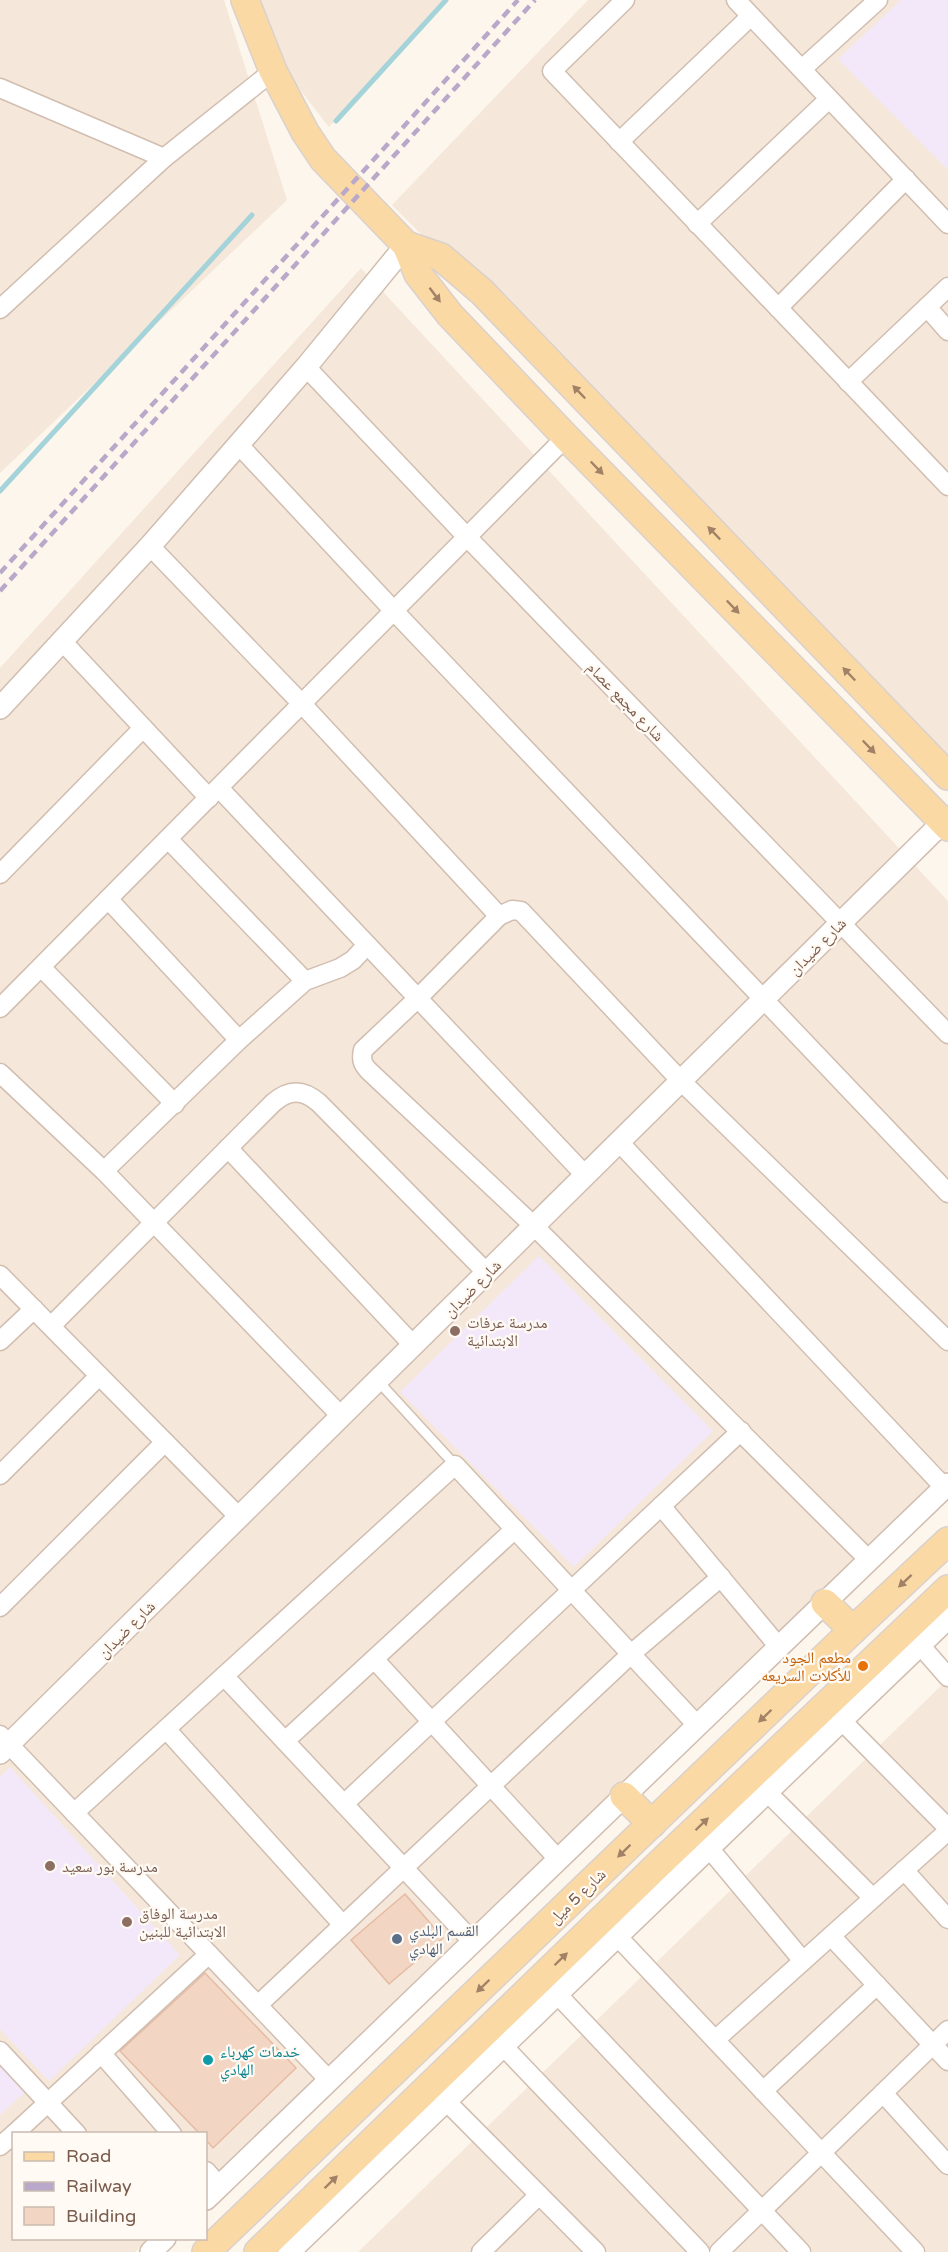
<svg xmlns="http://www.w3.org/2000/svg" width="948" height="2252" font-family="'Varela Round','Noto Naskh Arabic',sans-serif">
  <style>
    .residential { fill: #f5e8da }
    .education { fill: #f3e8fa }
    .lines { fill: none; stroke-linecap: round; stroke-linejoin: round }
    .stream { stroke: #a5d3da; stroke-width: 5 }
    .building { fill: #f3d5c3; stroke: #e6bba3; stroke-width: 1.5 }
    .service-casing { stroke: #d1beb0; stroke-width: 12 }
    .minor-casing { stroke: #d1beb0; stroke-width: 21 }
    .tertiary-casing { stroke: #d1beb0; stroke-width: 24 }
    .primary-casing { stroke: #dad1cd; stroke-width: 30 }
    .service { stroke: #fff; stroke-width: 9 }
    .minor { stroke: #fff; stroke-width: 18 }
    .tertiary { stroke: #fff; stroke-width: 21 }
    .primary { stroke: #fbd9a5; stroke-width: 27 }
    .rail { stroke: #b9a8c9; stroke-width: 4.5; stroke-dasharray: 9 6; stroke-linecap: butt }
    .oneway { fill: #a18267 }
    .education-dot { fill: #8d6e63; stroke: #fffaf3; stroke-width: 2 }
    .food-dot { fill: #e8710a; stroke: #fffaf3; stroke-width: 2 }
    .service-dot { fill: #5c6f8a; stroke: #fffaf3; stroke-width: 2 }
    .culture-dot { fill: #0f9aa8; stroke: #fffaf3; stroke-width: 2 }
    .labels { text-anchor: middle; stroke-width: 4.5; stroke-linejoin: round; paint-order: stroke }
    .street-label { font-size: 16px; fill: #7a5c4d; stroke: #fffaf3 }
    .education-label { font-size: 16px; fill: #785e54; stroke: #fffaf3; text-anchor: start }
    .food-label { font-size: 16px; fill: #c56008; stroke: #fffaf3; text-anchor: end }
    .service-label { font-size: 16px; fill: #4e5e75; stroke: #fffaf3; text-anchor: start }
    .culture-label { font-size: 16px; fill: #0d838f; stroke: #fffaf3; text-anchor: start }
  </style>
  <rect width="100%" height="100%" fill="#fdf6ec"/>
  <g class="residential">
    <path d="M 0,0 L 224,0 L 287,200 L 0,473 Z"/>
    <path d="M 257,0 L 447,0 L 329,127 L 273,55 Z"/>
    <path d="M 588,0 L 948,0 L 948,765 L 392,205 Z"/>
    <path d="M 361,268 L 948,901 L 948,1470 L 206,2184 L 206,2134 L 14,2134 L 14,2238 L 149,2239 L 135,2252 L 0,2252 L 0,668 Z"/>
    <path d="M 948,1679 L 948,2252 L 358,2252 Z"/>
  </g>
  <g class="education">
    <path d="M 901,0 L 948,0 L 948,170 L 838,59 Z"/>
    <path d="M 539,1256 L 713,1431 L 574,1567 L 400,1392 Z"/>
    <path d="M 10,1767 L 180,1955 L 49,2081 L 0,2029 L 0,1777 Z"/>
    <path d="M 0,2063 L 26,2091 L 0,2115 Z"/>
  </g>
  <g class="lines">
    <g class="stream">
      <path d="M 336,121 L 446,0"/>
      <path d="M 0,491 L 252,215"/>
    </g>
  </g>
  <g class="building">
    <path d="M 405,1894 L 443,1938 L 389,1984 L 351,1940 Z"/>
    <path d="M 205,1973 L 296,2068 L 213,2148 L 206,2140 L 206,2133 L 199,2133 L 120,2051 Z"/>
  </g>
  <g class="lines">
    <g class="service-casing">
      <path id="service" d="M 378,1381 L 455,1465"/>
    </g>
    <g class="minor-casing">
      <g id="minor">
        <path d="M 625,0 L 552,71 L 948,486"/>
        <path d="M 736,0 L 948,224"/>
        <path d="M 802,69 L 878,0"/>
        <path d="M 0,88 L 164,158"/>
        <path d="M 619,142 L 751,16"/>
        <path d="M 697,224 L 829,99"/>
        <path d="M 927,307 L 948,331"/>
        <path d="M 778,308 L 906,179"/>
        <path d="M 0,309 L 164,158 L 273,71"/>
        <path d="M 306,367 L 467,537 L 948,1034"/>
        <path d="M 848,382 L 948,287"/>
        <path d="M 238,444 L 394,611 L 948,1193"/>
        <path d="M 150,546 L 302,704 L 499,916"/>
        <path d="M 61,640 L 209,798"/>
        <path d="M 219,788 L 585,1175"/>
        <path d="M 168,839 L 305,981"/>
        <path d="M 0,874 L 143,728"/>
        <path d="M 108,899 L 239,1040"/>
        <path d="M 41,967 L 175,1104"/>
        <path d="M 0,1008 L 566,437"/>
        <path d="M 0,1073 L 104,1171 L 341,1416"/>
        <path d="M 619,1142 L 944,1487"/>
        <path d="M 228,1148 L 413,1345"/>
        <path d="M 104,1171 L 239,1040 L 305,981 L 340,968 L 353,960 L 367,945"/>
        <path d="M 0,1275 L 239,1517"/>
        <path d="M 51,1326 L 273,1103 C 289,1089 303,1089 319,1103 L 487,1273"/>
        <path d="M 0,1341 L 34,1309"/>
        <path d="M 0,1475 L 99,1376"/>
        <path d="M 661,1506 L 779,1647"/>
        <path d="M 869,1560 L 534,1226 L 369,1071 C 362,1064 361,1059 363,1050 L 417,999 L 499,916 L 512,910 L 521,911 L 681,1081 L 948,1341"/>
        <path d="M 0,1607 L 165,1442"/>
        <path d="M 920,1645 L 948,1677"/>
        <path d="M 374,1659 L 558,1859"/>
        <path d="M 224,1676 L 473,1942"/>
        <path d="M 841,1720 L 948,1828"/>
        <path d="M 166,1729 L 343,1925"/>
        <path d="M 0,1735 L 329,2080"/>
        <path d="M 285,1741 L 515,1529"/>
        <path d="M 767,1792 L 873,1898"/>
        <path d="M 344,1804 L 741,1431"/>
        <path d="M 74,1813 L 455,1465 L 697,1725"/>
        <path d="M 709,1848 L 803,1961"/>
        <path d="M 904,1870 L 948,1919"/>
        <path d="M 617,1936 L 915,2252"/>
        <path d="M 831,1936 L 948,2061"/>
        <path d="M 557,1994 L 801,2252"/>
        <path d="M 258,2005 L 631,1654 L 721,1577"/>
        <path d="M 715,2040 L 948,1831"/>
        <path d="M 503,2046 L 700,2252"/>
        <path d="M 0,2051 L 77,2134"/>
        <path d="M 101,2053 L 172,2134"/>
        <path d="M 763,2091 L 877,1985"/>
        <path d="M 883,2093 L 948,2165"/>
        <path d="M 446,2101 L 596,2252"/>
        <path d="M 14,2134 L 209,1954"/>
        <path d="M 0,2146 L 14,2134"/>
        <path d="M 206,2171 L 219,2186"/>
        <path d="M 481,2252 L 539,2195"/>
        <path d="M 719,2252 L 948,2030"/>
      </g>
    </g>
    <g class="tertiary-casing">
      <g id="tertiary">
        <path d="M 0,708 L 150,546 L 306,367 L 406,245"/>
        <path d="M 0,1753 L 943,822"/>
        <path d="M 206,2199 L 948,1484"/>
        <path d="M 151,2252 L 165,2238"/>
        <path d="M 289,2252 L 948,1618"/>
      </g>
    </g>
    <g class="primary-casing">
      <g id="primary">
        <path d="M 245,0 L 273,71 L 305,132 L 323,159 L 406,245 L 418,274 L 450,315 L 566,437 L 948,827"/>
        <path d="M 406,245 L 441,257 L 482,292 L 948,776"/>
        <path d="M 825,1603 L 853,1630"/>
        <path d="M 624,1796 L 652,1824"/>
        <path d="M 206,2252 L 853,1630 L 948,1541"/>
        <path d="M 258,2252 L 659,1864 L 948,1589"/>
      </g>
    </g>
    <use href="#service" class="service"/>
    <use href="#minor" class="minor"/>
    <use href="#tertiary" class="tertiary"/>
    <use href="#primary" class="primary"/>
    <g class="rail">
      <path d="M 0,573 L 518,0"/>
      <path d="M 0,591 L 535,0"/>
    </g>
  </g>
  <defs><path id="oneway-solid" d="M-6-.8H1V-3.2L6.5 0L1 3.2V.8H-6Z" transform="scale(1.5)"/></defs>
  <g class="oneway">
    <use href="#oneway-solid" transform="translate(435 295) rotate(53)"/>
    <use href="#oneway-solid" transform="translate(579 392) rotate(-134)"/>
    <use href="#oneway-solid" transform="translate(597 468) rotate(46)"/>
    <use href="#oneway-solid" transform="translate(714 533) rotate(-134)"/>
    <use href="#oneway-solid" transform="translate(733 607) rotate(46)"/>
    <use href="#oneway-solid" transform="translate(849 674) rotate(-134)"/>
    <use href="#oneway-solid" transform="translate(869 747) rotate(46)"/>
    <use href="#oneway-solid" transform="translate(905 1581) rotate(137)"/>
    <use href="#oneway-solid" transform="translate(765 1716) rotate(136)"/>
    <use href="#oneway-solid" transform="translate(702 1824) rotate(-44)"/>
    <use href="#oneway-solid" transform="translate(624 1851) rotate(136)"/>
    <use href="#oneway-solid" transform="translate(561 1959) rotate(-44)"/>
    <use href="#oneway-solid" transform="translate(483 1986) rotate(136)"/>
    <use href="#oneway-solid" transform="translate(331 2182) rotate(-44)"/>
  </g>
  <g class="education-dot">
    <circle cx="455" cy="1331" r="6"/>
    <circle cx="50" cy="1866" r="6"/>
    <circle cx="127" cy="1922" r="6"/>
  </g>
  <circle class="food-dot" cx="863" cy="1666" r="6"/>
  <circle class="service-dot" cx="397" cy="1939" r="6"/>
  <circle class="culture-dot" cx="208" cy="2060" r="6"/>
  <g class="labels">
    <g class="street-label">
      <text transform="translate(626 701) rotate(46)" y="6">شارع مجمع عصام</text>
      <text transform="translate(817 946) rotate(-45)" y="6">شارع ضيدان</text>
      <text transform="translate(472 1288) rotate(-45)" y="6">شارع ضيدان</text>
      <text transform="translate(126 1629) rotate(-45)" y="6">شارع ضيدان</text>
      <text transform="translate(577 1896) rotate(-44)" y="6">شارع 5 ميل</text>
    </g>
    <g class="education-label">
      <text x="467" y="1328">مدرسة عرفات<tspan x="467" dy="18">الابتدائية</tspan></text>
      <text x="62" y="1872">مدرسة بور سعيد</text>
      <text x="139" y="1919">مدرسة الوفاق<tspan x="139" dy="18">الابتدائية للبنين</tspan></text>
    </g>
    <g class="food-label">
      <text x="851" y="1663">مطعم الجود<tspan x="851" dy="18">للأكلات السريعه</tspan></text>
    </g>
    <g class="service-label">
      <text x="409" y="1936">القسم البلدي<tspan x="409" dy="18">الهادي</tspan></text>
    </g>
    <g class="culture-label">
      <text x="220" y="2057">خدمات كهرباء<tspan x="220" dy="18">الهادي</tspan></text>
    </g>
  </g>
  <rect x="12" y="2132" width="195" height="108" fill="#fffaf3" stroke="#cabbb1" stroke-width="1.5"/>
  <rect x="24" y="2152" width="30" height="9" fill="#fbd9a5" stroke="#cabbb1" stroke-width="1.5"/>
  <text x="66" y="2162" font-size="18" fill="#7a5c4d">Road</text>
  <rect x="24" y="2182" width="30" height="9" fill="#b9a8c9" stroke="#cabbb1" stroke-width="1.5"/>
  <text x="66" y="2192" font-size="18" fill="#7a5c4d">Railway</text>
  <rect x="24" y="2207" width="30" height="18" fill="#f3d5c3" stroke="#cabbb1" stroke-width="1.5"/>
  <text x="66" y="2222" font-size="18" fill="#7a5c4d">Building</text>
</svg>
